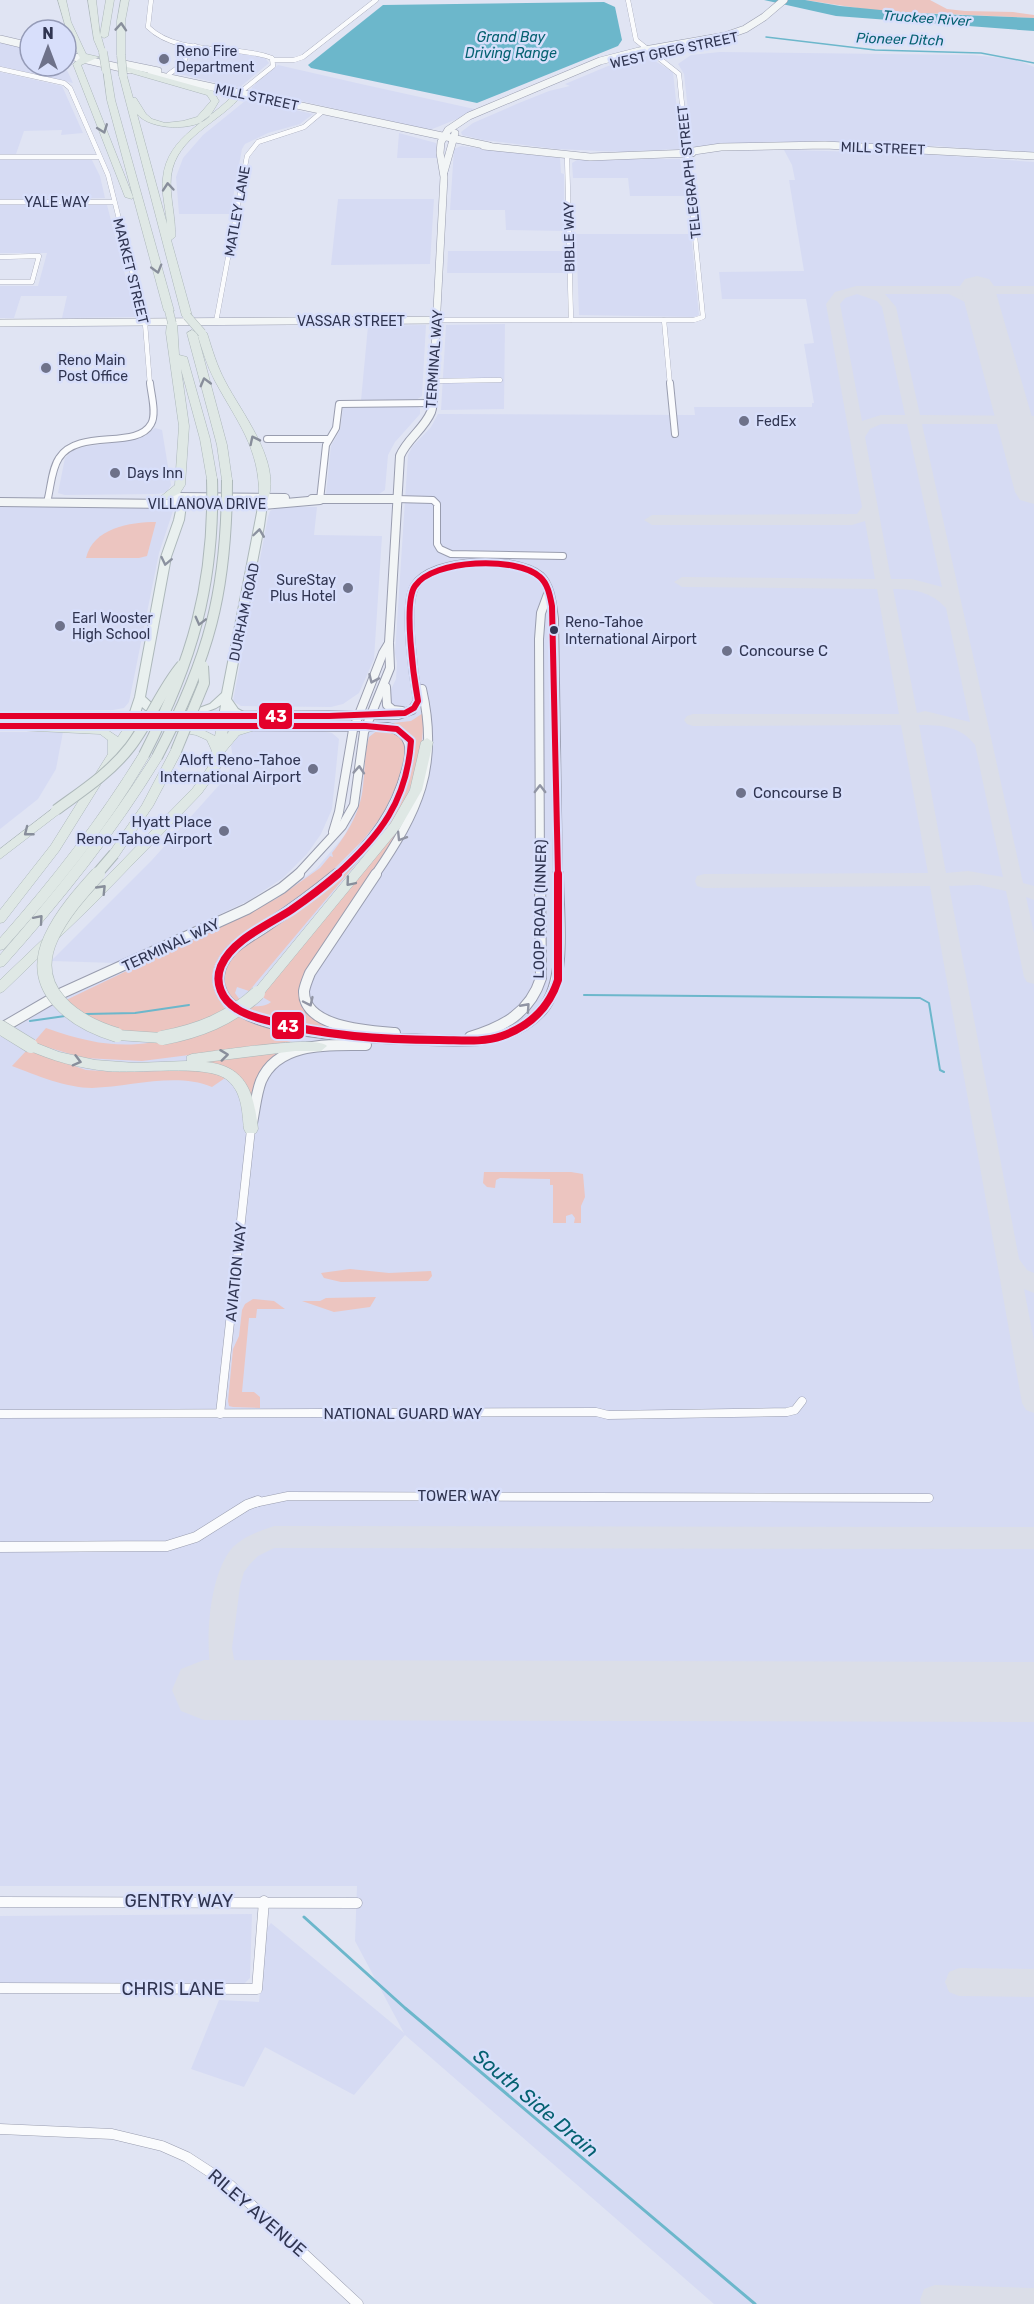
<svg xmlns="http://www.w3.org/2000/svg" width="1034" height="2304" font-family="Rubik,sans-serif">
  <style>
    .built { fill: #d6dbf3 }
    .green { fill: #ecc5c0 }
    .water { fill: #6cb7cb }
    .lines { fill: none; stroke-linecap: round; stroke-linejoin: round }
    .stream-far2 { stroke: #6cb7cb; stroke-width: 1.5 }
    .stream-far1 { stroke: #6cb7cb; stroke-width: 2 }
    .stream { stroke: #6cb7cb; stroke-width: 3 }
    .taxiway { fill: #dbdee8; fill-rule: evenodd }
    .runway { fill: #dbdee8; fill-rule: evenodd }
    .street-far3-casing { stroke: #999daf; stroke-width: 5 }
    .street-far2-casing { stroke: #999daf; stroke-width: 8 }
    .street-far1-casing { stroke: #999daf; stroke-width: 9 }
    .street-casing { stroke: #999daf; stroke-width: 11 }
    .secondary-far2-casing { stroke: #999daf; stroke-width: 8 }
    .secondary-far1-casing { stroke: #999daf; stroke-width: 10 }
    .secondary-casing { stroke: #999daf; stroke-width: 12 }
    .primary-casing { stroke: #adb8ba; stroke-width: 2 }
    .highway-casing { stroke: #adb8ba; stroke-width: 1 }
    .street-far3 { stroke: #fafbfd; stroke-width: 4.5 }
    .street-far2 { stroke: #fafbfd; stroke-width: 6 }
    .street-far1 { stroke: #fafbfd; stroke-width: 8 }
    .street { stroke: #fafbfd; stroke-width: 10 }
    .secondary-far2 { stroke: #f2f5f6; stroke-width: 7 }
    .secondary-far1 { stroke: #f2f5f6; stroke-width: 8 }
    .secondary { stroke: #f2f5f6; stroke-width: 10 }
    .primary { fill: #e9f0ef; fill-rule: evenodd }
    .highway { fill: #dfe8e5; fill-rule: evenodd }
    .highway-bridge-far2-casing { stroke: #adb8ba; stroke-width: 9; stroke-linecap: butt }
    .highway-bridge-far1-casing { stroke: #adb8ba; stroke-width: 12; stroke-linecap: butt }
    .highway-bridge-casing { stroke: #adb8ba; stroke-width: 15; stroke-linecap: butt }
    .highway-bridge-far2 { stroke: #dfe8e5; stroke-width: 8 }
    .highway-bridge-far1 { stroke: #dfe8e5; stroke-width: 10 }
    .highway-bridge { stroke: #dfe8e5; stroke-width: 14 }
    .bus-1-far1-casing { stroke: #d8dffb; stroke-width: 10 }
    .bus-1-casing { stroke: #d8dffb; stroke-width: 12 }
    .bus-1-far1 { stroke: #e4002b; stroke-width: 6 }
    .bus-1 { stroke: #e4002b; stroke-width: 8 }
    .oneway { stroke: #888e9b }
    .oneway2 { stroke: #8c92a0 }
    .oneway3 { stroke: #9195a4 }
    .poi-dot { fill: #6e728a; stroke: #d8dffb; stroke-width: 2 }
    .bus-dot { fill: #303551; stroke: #d8dffb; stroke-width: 2 }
    .labels { text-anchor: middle; stroke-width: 5; stroke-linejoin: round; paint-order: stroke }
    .far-water-label { font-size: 14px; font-style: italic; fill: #056171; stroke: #d8dffb }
    .far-street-label { font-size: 14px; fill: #303551; stroke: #d8dffb }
    .far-poi-label { font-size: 14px; fill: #303551; stroke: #d8dffb; text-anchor: start }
    .bus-label { font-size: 14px; fill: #303551; stroke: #d8dffb; text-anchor: start }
    .poi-label { font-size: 15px; fill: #303551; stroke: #d8dffb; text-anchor: start }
    .street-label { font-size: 15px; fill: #303551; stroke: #d8dffb }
    .near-street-label { font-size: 18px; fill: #303551; stroke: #d8dffb }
    .near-water-label { font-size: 20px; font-style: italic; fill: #056171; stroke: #d8dffb }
    .line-badge { stroke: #d8dffb; stroke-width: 2 }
    .badge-label { font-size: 16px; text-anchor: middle; font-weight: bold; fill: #fff }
  </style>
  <rect width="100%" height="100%" fill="#e0e4f3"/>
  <g class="built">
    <path d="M 0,42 L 30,49 L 30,66 L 65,66 L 73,83 L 0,66 Z"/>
    <path d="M 196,51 L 256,55 L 265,58 L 269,63 L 239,88 L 179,74 L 179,71 L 190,60 L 192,52 Z"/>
    <path d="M 720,52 L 972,55 L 1015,59 L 1034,67 L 1034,154 L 938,146 L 782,142 L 696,148 L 692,147 L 684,74 L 678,64 L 691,55 Z"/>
    <path d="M 647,56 L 673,72 L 681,148 L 678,149 L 622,152 L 556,149 L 483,140 L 462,135 L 461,132 L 473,123 L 519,103 L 549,91 L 570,86 L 565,84 L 608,66 Z"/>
    <path d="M 278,65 L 361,84 L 479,110 L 430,130 L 252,90 L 252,87 Z"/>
    <path d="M 0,72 L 62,86 L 83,133 L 61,135 L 62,130 L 24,131 L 16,154 L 0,154 Z"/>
    <path d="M 245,101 L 258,101 L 313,114 L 300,124 L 268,133 L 245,144 L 242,149 L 230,214 L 179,214 L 176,177 L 183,158 L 203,135 Z"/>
    <path d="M 399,133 L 436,143 L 437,158 L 397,158 Z"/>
    <path d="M 461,146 L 560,158 L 561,173 L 564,174 L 564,231 L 506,230 L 505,210 L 450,210 L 454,149 Z"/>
    <path d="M 784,150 L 910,153 L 1034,162 L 1034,2304 L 714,2304 L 405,2035 L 354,2095 L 265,2047 L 244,2087 L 191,2069 L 219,2000 L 259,2002 L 266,1930 L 271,1923 L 404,2033 L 355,1941 L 357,1886 L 0,1886 L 0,1037 L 67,996 L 212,931 L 275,899 L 316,869 L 345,835 L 360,800 L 368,737 L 396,679 L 397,663 L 395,653 L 408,455 L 412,447 L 431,427 L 438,414 L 695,415 L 694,407 L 812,407 L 812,403 L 814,403 L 804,344 L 814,343 L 806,299 L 722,299 L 719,272 L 804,271 L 789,180 L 795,180 L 792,165 Z"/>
    <path d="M 579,159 L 680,159 L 686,196 L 630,196 L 628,178 L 573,178 L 572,163 Z"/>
    <path d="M 0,160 L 92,160 L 100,176 L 105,198 L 0,200 Z"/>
    <path d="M 338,199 L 434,199 L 430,264 L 331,265 Z"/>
    <path d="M 0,205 L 107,205 L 136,317 L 62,318 L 67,296 L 21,296 L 14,318 L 0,318 L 0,286 L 38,286 L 47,253 L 0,253 Z"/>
    <path d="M 576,234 L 691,234 L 699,315 L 694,317 L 579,315 Z"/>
    <path d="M 448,251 L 563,251 L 564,273 L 447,273 Z"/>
    <path d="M 505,324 L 504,409 L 441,410 L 446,325 Z"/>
    <path d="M 426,325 L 422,396 L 416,400 L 361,400 L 368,326 Z"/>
    <path d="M 415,406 L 420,408 L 420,414 L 395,442 L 388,455 L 385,490 L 379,494 L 326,494 L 331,446 L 340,430 L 343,408 Z"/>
    <path d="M 155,428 L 162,430 L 171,485 L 167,492 L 158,494 L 65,495 L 58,493 L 65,458 L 72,451 L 83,447 L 132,440 L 145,436 Z"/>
    <path d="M 0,504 L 169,507 L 173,511 L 159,553 L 129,702 L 124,708 L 113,710 L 0,711 Z"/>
    <path d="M 278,507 L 317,507 L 314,535 L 382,536 L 374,659 L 359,693 L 343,704 L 331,707 L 241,706 L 233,701 L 268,517 L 270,511 Z"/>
    <path d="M 256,730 L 323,731 L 332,733 L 339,739 L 332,809 L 321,834 L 307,854 L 283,878 L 248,901 L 116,963 L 51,961 L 152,860 L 221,783 L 228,775 L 233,758 L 231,746 L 238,735 Z"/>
    <path d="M 0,732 L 63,732 L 56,769 L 38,799 L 0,829 Z"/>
    <path d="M 252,1914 L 250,1978 L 244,1984 L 0,1983 L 0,1916 Z"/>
  </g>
  <g class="green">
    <path d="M 805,0 L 930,0 L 947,9 L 965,11 L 1013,12 L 1034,15 L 1034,18 L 877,11 Z"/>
    <path d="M 156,522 L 147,556 L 139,558 L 86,558 C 93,528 130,522 156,522 Z"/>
    <path d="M 423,713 C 424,753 416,781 397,815 L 249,991 L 237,987 L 235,993 L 240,1000 L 237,1004 L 227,994 L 223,984 L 225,967 L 237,951 L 299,908 L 382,830 L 397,808 L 409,776 L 414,751 L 410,734 L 393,723 L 411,721 Z"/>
    <path d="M 378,730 L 391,730 L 404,740 L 405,755 L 397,784 L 382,816 L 363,840 L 325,878 L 227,946 C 215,960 207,976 216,994 C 219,1000 223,1005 226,1011 L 187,1028 L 153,1033 L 127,1032 L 102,1027 L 62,1002 L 276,899 L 320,868 L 330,856 L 333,857 L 332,853 C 346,835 358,816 362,794 C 365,775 364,755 369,737 Z"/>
    <path d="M 407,812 L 396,840 L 306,972 L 305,1009 L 374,1033 L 318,1029 L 244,1009 C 252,1004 262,1009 271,1002 L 259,995 Z"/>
    <path d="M 237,1015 L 294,1033 L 297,1038 L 292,1041 L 276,1044 L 142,1061 L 84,1058 L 33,1043 L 46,1028 C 126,1057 161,1045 237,1015 Z"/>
    <path d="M 27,1050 L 86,1070 L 119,1072 L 209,1070 L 225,1078 L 212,1087 C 175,1072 131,1087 92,1088 C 67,1088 35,1075 12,1066 Z"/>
    <path d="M 287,1050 C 265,1062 255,1074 253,1100 L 249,1091 L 200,1062 Z"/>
    <path d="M 484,1172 L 571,1172 L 583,1174 L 585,1197 L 581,1206 L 581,1223 L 574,1223 L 575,1218 L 572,1214 L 566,1216 L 566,1223 L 553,1223 L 553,1185 L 550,1185 L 550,1179 L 500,1178 L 496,1180 L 495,1188 L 487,1187 L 483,1183 Z"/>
    <path d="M 350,1269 L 389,1273 L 431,1271 L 432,1276 L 428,1281 L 341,1282 L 324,1278 L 321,1273 Z"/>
    <path d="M 376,1297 L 370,1307 L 334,1312 L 302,1301 L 320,1301 L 326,1298 Z"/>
    <path d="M 253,1299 L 274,1301 L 285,1309 L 257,1309 L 256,1318 L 249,1318 L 242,1392 L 254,1392 L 260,1397 L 260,1408 L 233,1407 L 229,1406 L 228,1401 L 233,1349 L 239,1336 L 242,1310 L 245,1304 Z"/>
  </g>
  <g class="water">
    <path d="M 764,0 L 805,0 L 840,6 L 911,13 L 1034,18 L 1034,31 L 836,16 Z"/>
    <path d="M 604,2 L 615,7 L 622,40 L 618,46 L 477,103 L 311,68 L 308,65 L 383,5 Z"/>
  </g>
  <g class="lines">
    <path class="stream-far2" d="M 766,37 L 875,50 L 981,53 L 1034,63"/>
    <g class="stream-far1">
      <path d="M 584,995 L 920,998 L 929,1003 L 940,1070 L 944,1072"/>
      <path d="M 86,1014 L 135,1013 L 189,1005"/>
      <path d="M 30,1021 L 65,1016"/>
    </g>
    <path class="stream" d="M 304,1917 L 405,2008 L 755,2304"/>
    <g class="taxiway">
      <path d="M 856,286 L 1034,286 L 1034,294 L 970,294 L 979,298 L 992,312 L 985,316 L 980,315 L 969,304 L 949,294 L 885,294 L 896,307 L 920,415 L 1034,416 L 1034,424 L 922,424 L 1023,883 L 1034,886 L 1034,900 L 1026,897 L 1034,933 L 1034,984 L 1027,982 L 1024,977 L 1006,891 L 979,885 L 949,886 L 1019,1259 L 1027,1270 L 1034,1273 L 1034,1293 L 1024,1289 L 1034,1341 L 1034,1413 L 1026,1410 L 1022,1403 L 930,886 L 704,888 L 697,886 L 695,881 L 697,876 L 704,874 L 928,873 L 901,725 L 693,726 L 687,724 L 684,720 L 687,716 L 693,714 L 899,714 L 877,589 L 682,587 L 674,582 L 682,577 L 875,579 L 865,521 L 852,525 L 652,525 L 644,520 L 652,515 L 857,514 L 862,507 L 826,304 L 835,292 ZM 857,294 L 877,301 L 882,307 L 905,415 L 881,415 L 862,421 L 840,304 L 845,298 ZM 881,424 L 907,424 L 942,587 L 912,579 L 891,579 L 865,437 L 870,429 ZM 893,589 C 915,589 931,592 946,608 L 970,722 L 925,711 L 917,713 ZM 919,725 C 940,725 961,726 975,745 L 1003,877 L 968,871 L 946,873 Z"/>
      <path d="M 274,1526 L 1034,1527 L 1034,1549 L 274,1548 L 258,1556 L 250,1564 L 244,1572 L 240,1586 L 232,1648 L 240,1690 L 236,1698 L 227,1702 L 218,1698 C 202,1663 206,1577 233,1547 C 244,1536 260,1531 274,1526 Z"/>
      <path d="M 1016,1680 L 1034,1683 L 1034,1707 L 1007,1700 L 1003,1692 L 1007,1684 Z"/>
      <path d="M 959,1968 L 1034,1969 L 1034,1997 L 959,1996 L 949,1992 L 945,1982 L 949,1972 Z"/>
      <path d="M 935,2285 L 1034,2288 L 1034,2304 L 921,2304 L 920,2300 L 924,2289 Z"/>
    </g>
    <g class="runway">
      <path d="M 977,276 L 989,279 L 994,286 L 1034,424 L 1034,504 L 1020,500 L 1015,492 L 960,286 L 965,279 Z"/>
      <path d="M 204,1660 L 1034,1662 L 1034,1722 L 204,1720 L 181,1711 L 172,1690 L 181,1669 Z"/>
    </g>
    <g class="street-far3-casing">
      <g id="street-far3">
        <path d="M 151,0 L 148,27 C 179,57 234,44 272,58 L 273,66 L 243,90"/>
        <path d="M 274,60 L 294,60 L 303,57 L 376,0"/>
        <path d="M 0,69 L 64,83 L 70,88 L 108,175 L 145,323 L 150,385"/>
        <path d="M 169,74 L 183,64 L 188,52 L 195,46"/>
        <path d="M 567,154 L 571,320"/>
        <path d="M 0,157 L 98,157"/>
        <path d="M 0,202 L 114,202"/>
        <path d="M 0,257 L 39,256 L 32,282 L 0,282"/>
        <path d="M 436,320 L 694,320 L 703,317 L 679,74 L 636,40 L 628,0"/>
        <path d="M 664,320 L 670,385"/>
        <path d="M 216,322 L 247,156 L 258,142 L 304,127 L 323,111"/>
        <path d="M 433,381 L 500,380"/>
      </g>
    </g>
    <g class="street-far2-casing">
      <g id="street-far2">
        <path d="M 670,383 L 675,434"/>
        <path d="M 267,439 L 328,439"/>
        <path d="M 396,499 L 433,500 L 437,504 L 437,544 L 440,549 L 451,554 L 563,556"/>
        <path d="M 320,500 L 326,445 L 336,428 L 339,404 L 432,403"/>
        <path d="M 47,502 C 51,488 51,470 59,458 C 78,428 137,450 151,424 C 157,414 151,394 150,383"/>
      </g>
    </g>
    <g class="street-far1-casing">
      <g id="street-far1">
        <path d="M 0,1414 L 596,1412 L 608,1415 L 787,1412 L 795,1410 L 802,1401"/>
        <path d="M 220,1414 L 251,1129"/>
        <path d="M 254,1503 L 288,1496 L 929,1498"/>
      </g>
    </g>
    <g class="street-casing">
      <g id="street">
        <path d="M 0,1547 L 167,1546 L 196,1537 L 247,1505 L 258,1501"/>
        <path d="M 0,1902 L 357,1903"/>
        <path d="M 0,1988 L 257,1989 L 264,1901"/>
        <path d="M 0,2129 L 112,2134 L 162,2146 L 187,2157 L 230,2185 L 358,2304"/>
      </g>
    </g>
    <g class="secondary-far2-casing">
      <g id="secondary-far2">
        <path d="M 0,39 L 30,46"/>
        <path d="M 66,55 L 130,70"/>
        <path d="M 124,64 L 158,71"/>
        <path d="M 151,74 L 489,146"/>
        <path d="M 484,146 L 590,157 L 692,153"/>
        <path d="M 687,152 L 721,147 L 825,145 L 1034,156"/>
        <path d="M 444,172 L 455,133"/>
        <path d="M 0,323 L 436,320"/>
        <path d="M 433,385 L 444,177 L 440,153 L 441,142 L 448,130 L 469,116 L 600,61 L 639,51 L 725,36 L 745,29 L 764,17 L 784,0"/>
      </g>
    </g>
    <g class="secondary-far1-casing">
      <g id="secondary-far1">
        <path d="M 174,497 L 285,498"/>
        <path d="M 312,499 L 396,499"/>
        <path d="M 0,502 L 263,505 L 320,500"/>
        <path d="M 386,687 L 387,705 L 393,710 L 402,711"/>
        <path d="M 182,716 L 398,715 L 412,710 L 418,701 C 414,679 403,604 415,586 C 432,558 516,556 540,576 C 551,586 552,606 554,619 L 558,875"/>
        <path d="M 215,726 L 388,727 C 412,733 412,749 406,770 C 395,812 369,847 336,875"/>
        <path d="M 333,832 L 339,812 L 353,730 L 383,653 L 389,643"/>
        <path d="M 297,875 L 342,826 L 354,805 L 364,732 L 390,668 L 389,643 L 400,456 C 407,439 424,429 431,412 C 434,404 433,392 433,383"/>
        <path d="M 375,875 C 418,812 440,767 422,689"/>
        <path d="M 540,875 L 539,639 L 541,613 L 548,594"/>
      </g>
    </g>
    <g class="secondary-casing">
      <g id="secondary">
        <path d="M 337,874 C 316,891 295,907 272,922 C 259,932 243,939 231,951 C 225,958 220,965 219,975 C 217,987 224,999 233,1006 C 271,1036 380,1038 428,1040 C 447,1040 468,1043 487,1039 C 507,1035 528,1026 542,1010 C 568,980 558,913 558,874"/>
        <path d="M 376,874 L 310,973 C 308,978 305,985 304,991 C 303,1028 370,1031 395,1033"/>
        <path d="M 0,1029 L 62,993 L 247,909 L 282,888 L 299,874"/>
        <path d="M 470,1037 C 503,1027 530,1013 541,978 L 540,874"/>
        <path d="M 252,1123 C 255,1109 256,1094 261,1081 C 278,1041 330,1045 366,1045"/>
      </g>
    </g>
    <g class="primary-casing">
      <g id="primary">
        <path d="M 183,494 L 187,497 L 184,520 L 171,557 L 145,697 L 159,710 L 180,718 L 180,715 L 210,704 L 222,693 L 260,497 L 264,494 L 268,497 L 264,526 L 231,699 L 238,709 L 249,715 L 249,719 L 241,719 L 230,712 L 227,728 C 202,733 160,724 142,707 L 138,721 L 142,724 L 131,729 L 127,728 L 71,729 L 66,726 L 71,723 L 128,721 L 128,718 L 0,719 L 0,713 L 125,713 L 129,715 L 135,697 L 161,557 L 174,520 L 179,497 ZM 221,705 L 218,722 L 187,719 L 216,708 Z"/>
        <path d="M 0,723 L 26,723 L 31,726 L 26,729 L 0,729 Z"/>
      </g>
    </g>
    <g class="highway-casing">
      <g id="highway">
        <path d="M 58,0 L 66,0 L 71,22 L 86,54 L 99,57 L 81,65 L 133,197 L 132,199 L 125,197 L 73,64 L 80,58 L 67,32 Z"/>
        <path d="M 88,0 L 96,0 L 100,35 L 106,0 L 114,0 L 108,36 L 104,38 L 101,36 L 106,54 L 100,54 L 94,40 Z"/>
        <path d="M 121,0 L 129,0 L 125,21 L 125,55 L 121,57 L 117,55 L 117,21 Z"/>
        <path d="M 127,67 L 213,91 L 219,101 C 216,106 212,113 209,117 C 194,132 150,130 137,114 L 167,224 C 166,209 161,193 163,178 C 167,135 211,121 236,92 L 243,94 C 220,123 176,136 171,176 C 169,196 176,217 175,237 L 171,240 L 192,316 L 187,319 L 182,316 L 119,75 L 126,73 L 133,98 L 136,98 L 146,114 L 152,119 L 165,123 L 183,121 L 197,117 L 211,101 L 207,95 L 124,71 L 123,69 Z"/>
        <path d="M 103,68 L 110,70 L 115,100 L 174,311 L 172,313 L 164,311 L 107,100 Z"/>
        <path d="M 172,320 L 177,323 L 179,355 L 187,357 L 210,439 L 217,479 L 212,482 L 207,479 L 200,439 L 181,369 L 189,426 L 185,485 L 180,493 L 164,501 L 159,498 L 175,485 L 179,426 L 166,333 L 167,323 Z"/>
        <path d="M 192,330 L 197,333 L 227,445 L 232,480 L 227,483 L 222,480 L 217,445 L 187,333 Z"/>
        <path d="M 202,330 L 207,333 C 212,349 217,366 225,381 C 241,412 281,461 268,499 L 260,499 L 259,497 C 260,448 237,422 215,381 C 207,366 202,349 197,333 Z"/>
        <path d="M 114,712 L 199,728 L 215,736 L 217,726 L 223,722 L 229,726 L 227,734 L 231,729 L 254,722 L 260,726 L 258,729 L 239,735 L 223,754 L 220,768 L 201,794 L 95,903 L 4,991 L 0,993 L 0,980 L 87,897 L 193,788 L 208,767 L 212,751 L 207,740 L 196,735 L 135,724 L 137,726 L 59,851 L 4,922 L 0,923 L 0,910 L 51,845 L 108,754 L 108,740 L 100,734 L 16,730 L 10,726 L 16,722 L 103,727 L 118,737 L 127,723 L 130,723 L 110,719 L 110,713 Z"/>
        <path d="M 427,738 L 433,742 L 422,790 L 400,828 L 262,996 L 254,996 L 252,993 L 254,990 L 391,823 L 410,790 L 421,742 Z"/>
        <path d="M 176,747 L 182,751 L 153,806 L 118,857 L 110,857 L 108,854 L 142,805 L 172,748 Z"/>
        <path d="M 144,751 L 150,755 C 109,826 59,888 4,949 L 0,950 L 0,938 C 52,879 99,819 140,752 Z"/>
        <path d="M 157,753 L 163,757 C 117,833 63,900 4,966 L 0,967 L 0,955 C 56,891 108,826 153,754 Z"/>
        <path d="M 56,806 L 62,810 L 60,813 L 0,859 L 0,849 Z"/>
        <path d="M 117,1030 L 162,1033 L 168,1038 L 162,1043 L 117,1040 L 111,1035 Z"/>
        <path d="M 31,1041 L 59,1052 L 95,1060 L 135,1063 L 187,1061 L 187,1056 L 192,1054 C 212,1052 318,1034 327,1046 L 321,1051 L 295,1051 L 206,1062 C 247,1066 254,1094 258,1129 L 256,1133 L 246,1133 L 244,1129 C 242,1110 242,1091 226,1079 C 207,1064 135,1074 107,1071 C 79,1068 52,1061 26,1049 L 25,1046 L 26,1043 Z"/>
      </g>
    </g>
    <use href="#street-far3" class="street-far3"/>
    <use href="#street-far2" class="street-far2"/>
    <use href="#street-far1" class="street-far1"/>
    <use href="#street" class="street"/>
    <use href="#secondary-far2" class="secondary-far2"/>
    <use href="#secondary-far1" class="secondary-far1"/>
    <use href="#secondary" class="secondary"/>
    <use href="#primary" class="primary"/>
    <use href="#highway" class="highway"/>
    <g class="highway-bridge-far2-casing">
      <g id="highway-bridge-far2">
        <path d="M 103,52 L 106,70"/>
        <path d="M 121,55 L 123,75"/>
        <path d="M 169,311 L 172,323"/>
        <path d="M 187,316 L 202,333"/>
      </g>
    </g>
    <g class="highway-bridge-far1-casing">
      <g id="highway-bridge-far1">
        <path d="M 176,751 L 204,683 L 203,666"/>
        <path d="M 144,755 C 192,662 215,584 212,479"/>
        <path d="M 157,757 C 209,658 227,592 227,480"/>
        <path d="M 56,810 C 82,791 110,773 130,747 C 150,721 161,690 182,665"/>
        <path d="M 96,875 L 114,854"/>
      </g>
    </g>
    <g class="highway-bridge-casing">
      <g id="highway-bridge">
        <path d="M 98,874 C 80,894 62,914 51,938 C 27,990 74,1022 117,1035"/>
        <path d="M 0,1027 L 31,1046"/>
        <path d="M 162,1038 C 199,1031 230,1019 258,993"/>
      </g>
    </g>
    <use href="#highway-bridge-far2" class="highway-bridge-far2"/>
    <use href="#highway-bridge-far1" class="highway-bridge-far1"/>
    <use href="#highway-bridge" class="highway-bridge"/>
    <g class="bus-1-far1-casing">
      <g id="bus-1-far1">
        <path d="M 0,716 L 329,716 L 405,713 L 414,708 L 418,701 C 414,679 403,603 415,586 C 433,559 517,556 540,577 C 548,584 550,596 552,606 L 558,875"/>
        <path d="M 0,726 L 366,726 L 397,729 L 411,741 C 407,801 380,836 336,875"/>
      </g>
    </g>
    <g class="bus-1-casing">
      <path id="bus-1" d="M 338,874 C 323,887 307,899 291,910 C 268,925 232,940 221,966 C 214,983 222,1000 237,1009 C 249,1017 263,1019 276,1023 C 329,1036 384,1040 439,1040 C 460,1040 482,1043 502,1036 C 530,1026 549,1008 558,980 L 558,874"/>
    </g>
    <use href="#bus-1-far1" class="bus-1-far1"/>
    <use href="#bus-1" class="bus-1"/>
  </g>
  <defs><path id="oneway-chevron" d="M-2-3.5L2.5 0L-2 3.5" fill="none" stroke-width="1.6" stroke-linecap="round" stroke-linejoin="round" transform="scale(1.5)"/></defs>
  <g class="oneway">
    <use href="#oneway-chevron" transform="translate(121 27) rotate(-86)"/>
    <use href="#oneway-chevron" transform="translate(103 129) rotate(69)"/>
    <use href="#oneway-chevron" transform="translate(168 187) rotate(-95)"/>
    <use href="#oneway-chevron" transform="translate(157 269) rotate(74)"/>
    <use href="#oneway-chevron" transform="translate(205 382) rotate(-105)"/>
    <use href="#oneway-chevron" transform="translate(254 440) rotate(-116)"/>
    <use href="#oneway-chevron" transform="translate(200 621) rotate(104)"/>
    <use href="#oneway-chevron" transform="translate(28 832) rotate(142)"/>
    <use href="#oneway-chevron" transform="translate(350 882) rotate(130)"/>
    <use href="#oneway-chevron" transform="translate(102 889) rotate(-46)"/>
    <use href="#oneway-chevron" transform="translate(39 919) rotate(-49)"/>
    <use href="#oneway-chevron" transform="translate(224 1055) rotate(-7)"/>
    <use href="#oneway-chevron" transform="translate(77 1061) rotate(15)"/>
  </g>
  <g class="oneway2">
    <use href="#oneway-chevron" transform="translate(259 533) rotate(-82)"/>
    <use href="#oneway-chevron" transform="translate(166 561) rotate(102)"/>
  </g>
  <g class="oneway3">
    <use href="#oneway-chevron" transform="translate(373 679) rotate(114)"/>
    <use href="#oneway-chevron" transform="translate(359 770) rotate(-86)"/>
    <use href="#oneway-chevron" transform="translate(540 789) rotate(-90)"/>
    <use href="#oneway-chevron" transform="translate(401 837) rotate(122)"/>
    <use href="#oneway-chevron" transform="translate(309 1002) rotate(65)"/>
    <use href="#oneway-chevron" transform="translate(526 1007) rotate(-48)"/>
  </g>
  <g class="poi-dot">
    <circle cx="164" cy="59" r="6"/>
    <circle cx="46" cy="368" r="6"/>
    <circle cx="744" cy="421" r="6"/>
    <circle cx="115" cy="473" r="6"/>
    <circle cx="348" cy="588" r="6"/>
    <circle cx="60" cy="626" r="6"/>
    <circle cx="727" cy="651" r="6"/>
    <circle cx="313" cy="769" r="6"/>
    <circle cx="741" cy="793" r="6"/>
    <circle cx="224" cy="831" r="6"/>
  </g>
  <circle class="bus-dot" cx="554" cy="630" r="5"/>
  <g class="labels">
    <g class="far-water-label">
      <text transform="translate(927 18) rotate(4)" y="5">Truckee River</text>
      <text x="511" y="42">Grand Bay<tspan x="511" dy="16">Driving Range</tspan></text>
      <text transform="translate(900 39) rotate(2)" y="5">Pioneer Ditch</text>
    </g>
    <g class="far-street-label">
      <text transform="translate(674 50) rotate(-12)" y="5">WEST GREG STREET</text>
      <text transform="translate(257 97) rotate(12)" y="5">MILL STREET</text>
      <text transform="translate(883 148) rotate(2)" y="5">MILL STREET</text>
      <text transform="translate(689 172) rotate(-96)" y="5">TELEGRAPH STREET</text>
      <text x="57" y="207">YALE WAY</text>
      <text transform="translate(237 211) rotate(-80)" y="5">MATLEY LANE</text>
      <text transform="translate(569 237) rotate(-91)" y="5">BIBLE WAY</text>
      <text transform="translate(131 271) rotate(76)" y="5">MARKET STREET</text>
      <text x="351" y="326">VASSAR STREET</text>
      <text transform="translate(434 359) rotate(-86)" y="5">TERMINAL WAY</text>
      <text x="207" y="509">VILLANOVA DRIVE</text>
      <text transform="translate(244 612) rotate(-78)" y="5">DURHAM ROAD</text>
    </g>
    <g class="far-poi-label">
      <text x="176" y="56">Reno Fire<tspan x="176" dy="16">Department</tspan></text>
      <text x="58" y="365">Reno Main<tspan x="58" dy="16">Post Office</tspan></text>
      <text x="756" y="426">FedEx</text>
      <text x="127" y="478">Days Inn</text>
      <text x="336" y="585" text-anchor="end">SureStay<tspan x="336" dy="16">Plus Hotel</tspan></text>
      <text x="72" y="623">Earl Wooster<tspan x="72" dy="16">High School</tspan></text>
    </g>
    <g class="bus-label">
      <text x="565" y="627">Reno-Tahoe<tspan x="565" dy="17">International Airport</tspan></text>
    </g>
    <g class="poi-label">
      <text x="739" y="656">Concourse C</text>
      <text x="301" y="765" text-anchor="end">Aloft Reno-Tahoe<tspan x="301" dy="17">International Airport</tspan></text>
      <text x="753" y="798">Concourse B</text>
      <text x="212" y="827" text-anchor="end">Hyatt Place<tspan x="212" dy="17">Reno-Tahoe Airport</tspan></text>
    </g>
    <g class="street-label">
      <text transform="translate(540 909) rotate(-89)" y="5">LOOP ROAD (INNER)</text>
      <text transform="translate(171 945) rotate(-25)" y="5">TERMINAL WAY</text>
      <text transform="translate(236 1272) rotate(-84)" y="5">AVIATION WAY</text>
      <text x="403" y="1419">NATIONAL GUARD WAY</text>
      <text x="459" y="1501">TOWER WAY</text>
    </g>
    <g class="near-street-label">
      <text x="179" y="1907">GENTRY WAY</text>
      <text x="173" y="1995">CHRIS LANE</text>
      <text transform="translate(257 2213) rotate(41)" y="6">RILEY AVENUE</text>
    </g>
    <g class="near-water-label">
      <text transform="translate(536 2103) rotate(40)" y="7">South Side Drain</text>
    </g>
  </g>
  <g class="line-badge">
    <rect x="258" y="702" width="35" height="28" rx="6" fill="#e4002b"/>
    <rect x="271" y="1011" width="34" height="29" rx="6" fill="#e4002b"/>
  </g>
  <g class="badge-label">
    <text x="276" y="722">43</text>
    <text x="288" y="1032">43</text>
  </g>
  <g transform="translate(48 48)"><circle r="28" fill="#d8dffb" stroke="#959bb7" stroke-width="1.5"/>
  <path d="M0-4.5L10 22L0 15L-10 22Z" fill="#6e728a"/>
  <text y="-9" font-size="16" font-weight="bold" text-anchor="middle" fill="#303551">N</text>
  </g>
</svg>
